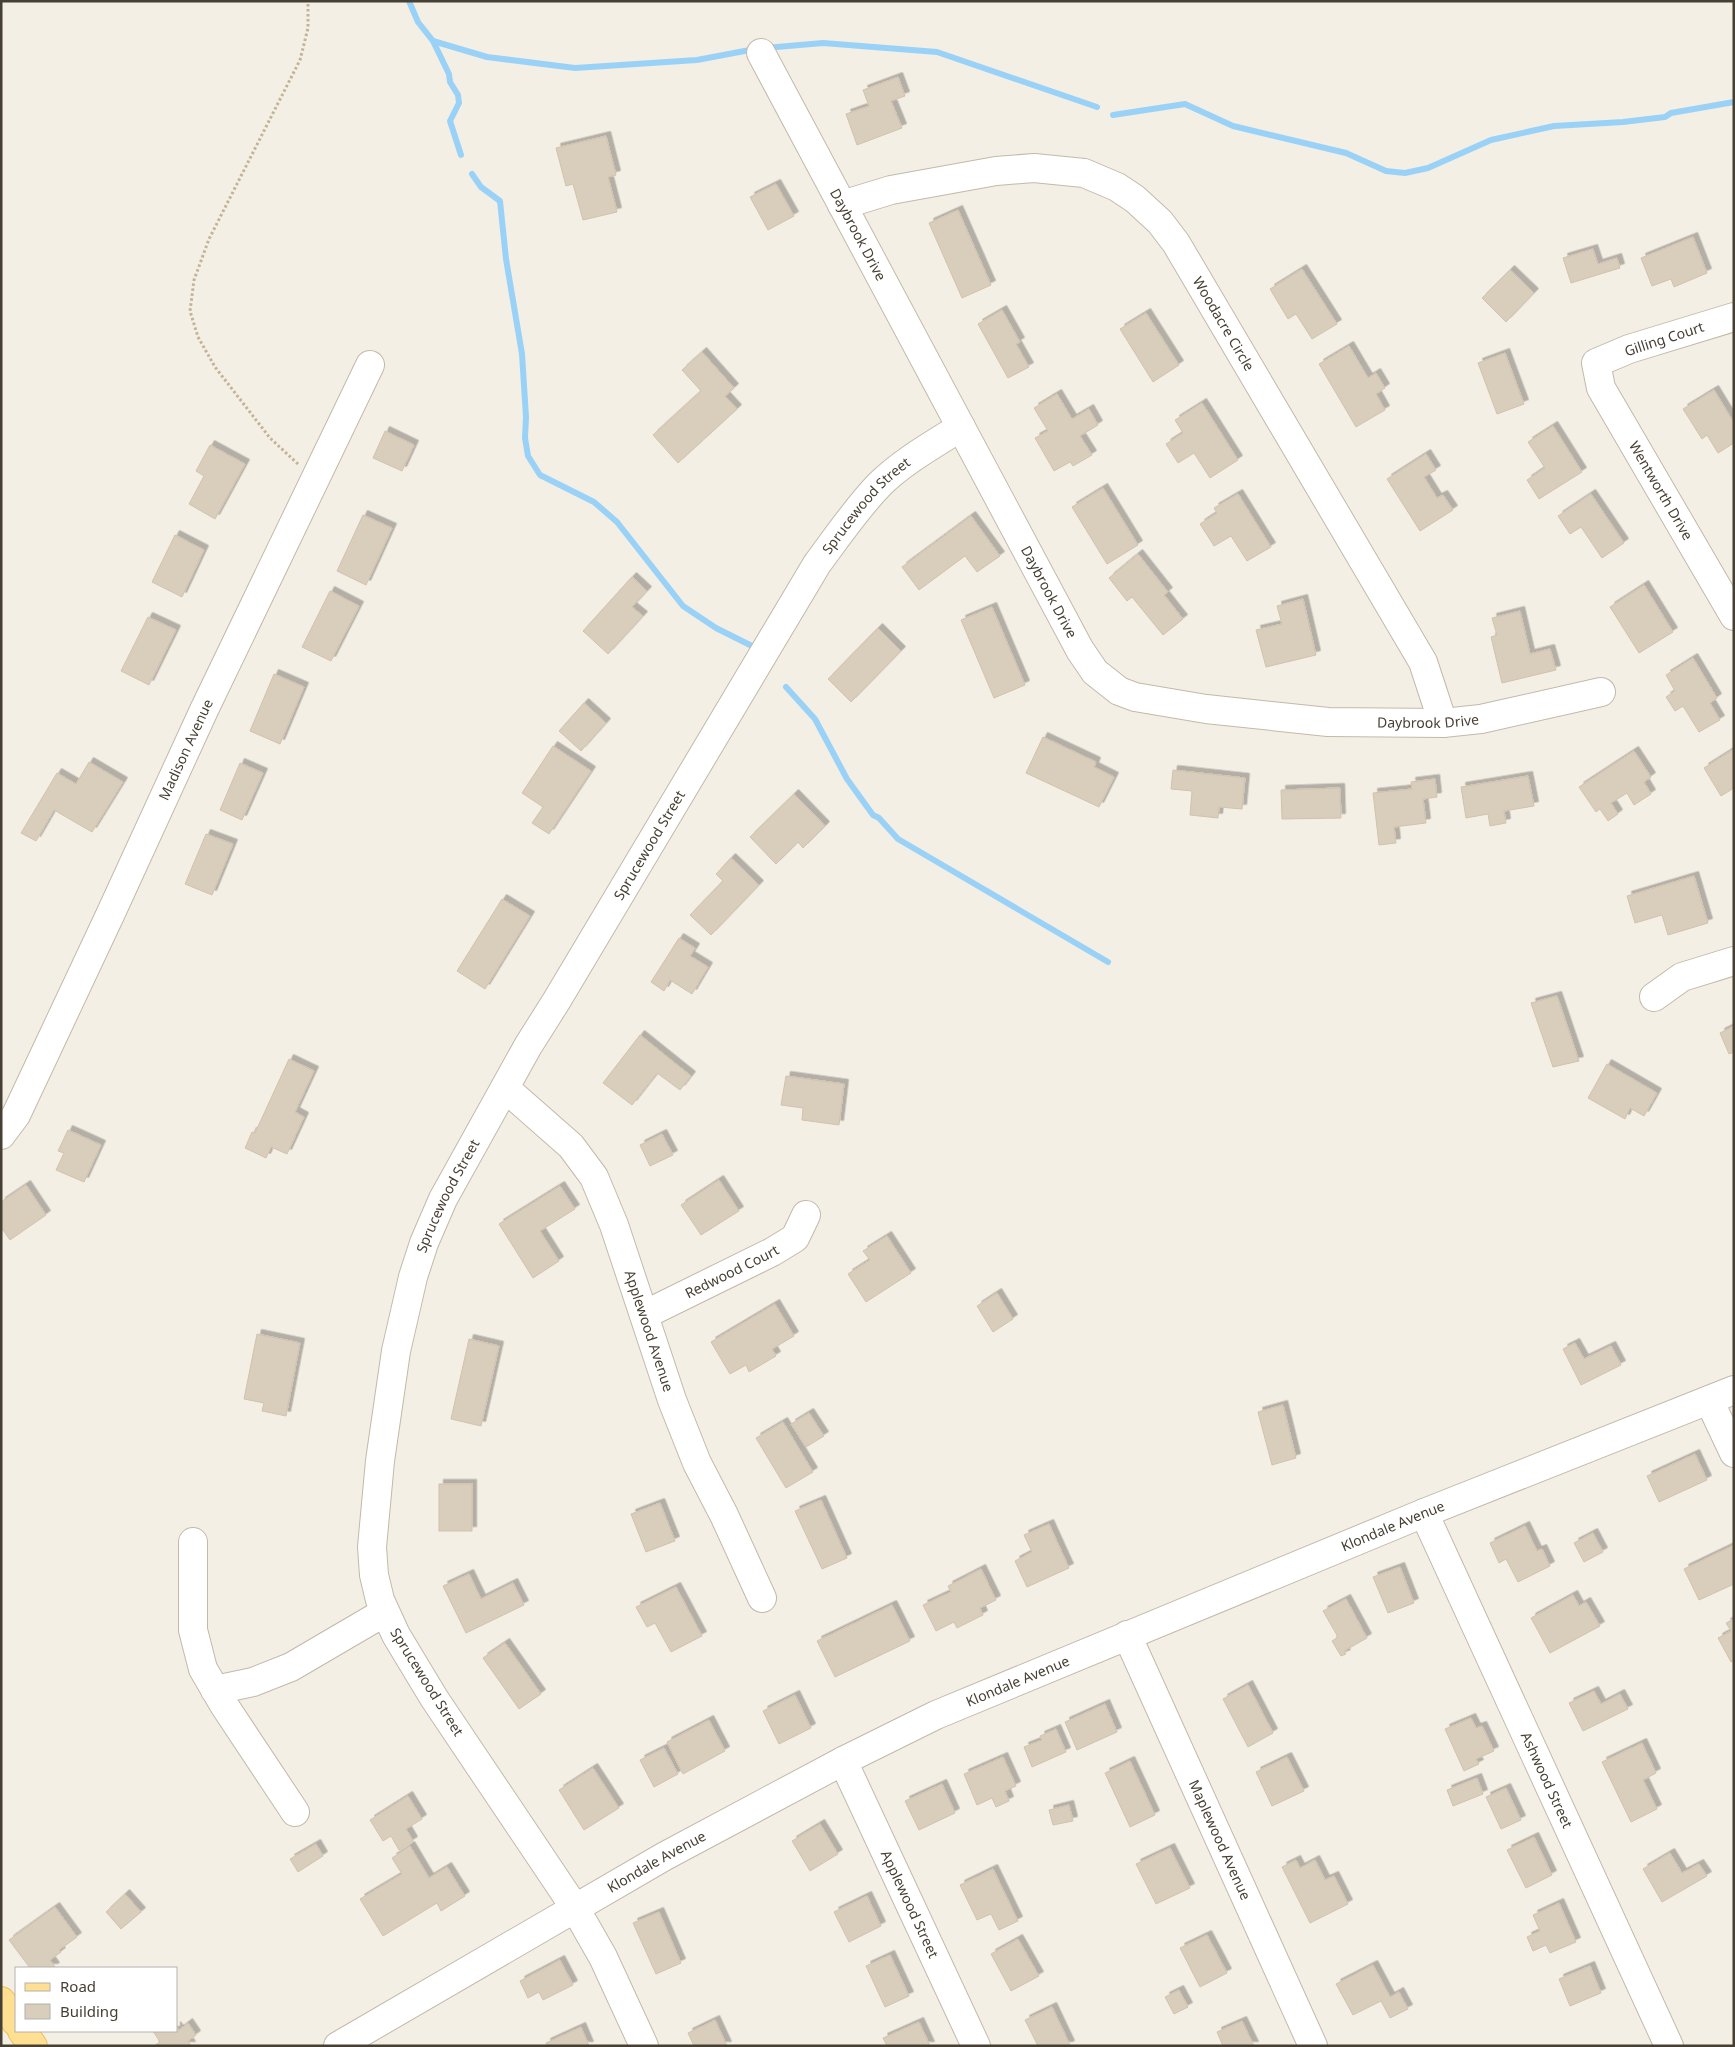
<svg xmlns="http://www.w3.org/2000/svg" width="1735" height="2047" font-family="'Noto Sans',sans-serif">
  <style>
    .lines { fill: none; stroke-linecap: round; stroke-linejoin: round }
    .stream { stroke: #9ad2f7; stroke-width: 6 }
    .building { fill: #d9cdbb; stroke: #d2c2ab; filter: url(#shadow) }
    .minor-casing { stroke: #c3b9a9; stroke-width: 30 }
    .major-casing { stroke: #eebf57; stroke-width: 30 }
    .path { stroke: #c3b296; stroke-width: 3; stroke-dasharray: 2.5 2.5; stroke-linecap: butt }
    .minor { stroke: #fff; stroke-width: 28 }
    .major { stroke: #ffdf91; stroke-width: 28 }
    .labels { text-anchor: middle; stroke-width: 4; stroke-linejoin: round; paint-order: stroke }
    .street-label { font-size: 14px; fill: #463f33; stroke: #fff }
  </style>
  <defs>
    <filter id="shadow"><feDropShadow dx="4.5" dy="-4.5" stdDeviation="0" flood-color="#0004"/></filter>
  </defs>
  <rect width="100%" height="100%" fill="#f4efe4"/>
  <g class="lines">
    <g class="stream">
      <path d="M 409,1 L 418,22 L 433,41 L 449,74 L 450,82 L 458,95 L 459,103 L 450,121 L 461,155"/>
      <path d="M 433,41 L 487,57 L 575,68 L 697,60 L 755,49"/>
      <path d="M 765,48 L 823,43 L 937,52 L 1097,107"/>
      <path d="M 1113,115 L 1185,104 L 1233,126 L 1346,153 L 1386,171 L 1405,173 L 1428,168 L 1491,140 L 1554,126 L 1623,122 L 1665,117 L 1671,113 L 1734,102"/>
      <path d="M 472,174 L 481,187 L 500,201 L 506,259 L 522,354 L 526,417 L 525,438 L 528,456 L 540,475 L 594,502 L 617,522 L 683,606 L 716,628 L 752,646"/>
      <path d="M 786,687 L 815,719 L 847,779 L 873,815 L 879,818 L 898,839 L 1108,962"/>
    </g>
  </g>
  <g class="building">
    <path d="M 898,77 L 905,96 L 891,101 L 902,128 L 857,145 L 846,114 L 869,106 L 863,90 Z"/>
    <path d="M 606,136 L 616,175 L 608,177 L 617,212 L 583,220 L 573,184 L 566,186 L 556,148 Z"/>
    <path d="M 776,184 L 794,216 L 768,230 L 750,197 Z"/>
    <path d="M 958,210 L 991,285 L 962,298 L 929,223 Z"/>
    <path d="M 1693,237 L 1707,273 L 1674,287 L 1671,279 L 1652,286 L 1641,258 Z"/>
    <path d="M 1593,249 L 1598,264 L 1617,258 L 1620,268 L 1571,283 L 1563,258 Z"/>
    <path d="M 1302,269 L 1337,324 L 1312,339 L 1296,314 L 1288,319 L 1270,289 Z"/>
    <path d="M 1510,270 L 1534,293 L 1506,322 L 1482,298 Z"/>
    <path d="M 1002,310 L 1020,342 L 1016,344 L 1029,367 L 1008,378 L 978,324 Z"/>
    <path d="M 1146,313 L 1179,365 L 1153,382 L 1120,329 Z"/>
    <path d="M 1349,346 L 1368,378 L 1376,373 L 1385,388 L 1376,394 L 1385,410 L 1356,427 L 1319,364 Z"/>
    <path d="M 702,352 L 734,388 L 725,396 L 737,409 L 678,463 L 653,435 L 701,391 L 682,370 Z"/>
    <path d="M 1505,353 L 1524,404 L 1497,414 L 1478,363 Z"/>
    <path d="M 1714,390 L 1734,423 L 1734,443 L 1718,453 L 1707,435 L 1702,439 L 1683,409 Z"/>
    <path d="M 1057,394 L 1072,419 L 1089,409 L 1098,425 L 1080,436 L 1092,455 L 1073,466 L 1070,462 L 1054,471 L 1035,438 L 1048,431 L 1034,408 Z"/>
    <path d="M 1202,403 L 1238,460 L 1210,478 L 1194,453 L 1178,463 L 1166,444 L 1183,433 L 1175,420 Z"/>
    <path d="M 1553,426 L 1582,472 L 1539,499 L 1527,480 L 1545,468 L 1528,442 Z"/>
    <path d="M 385,431 L 414,445 L 402,471 L 373,458 Z"/>
    <path d="M 210,445 L 245,464 L 215,519 L 189,504 L 204,476 L 196,471 Z"/>
    <path d="M 1426,454 L 1436,470 L 1424,477 L 1437,498 L 1443,495 L 1453,510 L 1420,531 L 1387,479 Z"/>
    <path d="M 1103,488 L 1138,545 L 1107,564 L 1072,507 Z"/>
    <path d="M 1238,494 L 1271,547 L 1247,561 L 1231,536 L 1214,546 L 1200,524 L 1217,513 L 1214,508 Z"/>
    <path d="M 1591,494 L 1624,543 L 1602,558 L 1581,527 L 1570,534 L 1558,516 Z"/>
    <path d="M 363,515 L 392,528 L 366,585 L 337,571 Z"/>
    <path d="M 971,516 L 1000,556 L 977,572 L 965,556 L 919,590 L 902,567 Z"/>
    <path d="M 175,535 L 204,550 L 182,597 L 152,582 Z"/>
    <path d="M 1138,554 L 1168,592 L 1164,595 L 1183,619 L 1163,635 L 1132,597 L 1127,601 L 1109,578 Z"/>
    <path d="M 632,577 L 647,591 L 632,607 L 643,616 L 608,654 L 583,631 Z"/>
    <path d="M 1644,585 L 1673,632 L 1639,653 L 1610,607 Z"/>
    <path d="M 330,591 L 359,606 L 331,661 L 302,647 Z"/>
    <path d="M 1303,599 L 1316,655 L 1266,667 L 1256,630 L 1282,624 L 1277,606 Z"/>
    <path d="M 992,607 L 1025,685 L 994,698 L 961,620 Z"/>
    <path d="M 1520,611 L 1530,654 L 1550,649 L 1556,670 L 1502,683 L 1491,637 L 1497,635 L 1492,618 Z"/>
    <path d="M 148,617 L 176,630 L 149,685 L 121,671 Z"/>
    <path d="M 878,628 L 901,651 L 851,702 L 828,679 Z"/>
    <path d="M 1693,658 L 1717,698 L 1710,703 L 1720,720 L 1699,732 L 1683,706 L 1675,711 L 1666,697 L 1675,691 L 1666,675 Z"/>
    <path d="M 274,674 L 304,687 L 280,744 L 250,731 Z"/>
    <path d="M 584,703 L 606,723 L 581,751 L 559,731 Z"/>
    <path d="M 1043,737 L 1096,762 L 1094,767 L 1114,777 L 1099,807 L 1026,773 Z"/>
    <path d="M 553,746 L 591,771 L 549,834 L 532,823 L 543,807 L 522,793 Z"/>
    <path d="M 1734,749 L 1734,788 L 1721,796 L 1704,768 Z"/>
    <path d="M 1634,751 L 1651,777 L 1644,782 L 1651,794 L 1634,805 L 1627,793 L 1611,803 L 1618,814 L 1608,821 L 1600,809 L 1596,812 L 1579,787 Z"/>
    <path d="M 89,762 L 123,782 L 92,832 L 54,810 L 36,841 L 21,833 L 57,773 L 76,784 Z"/>
    <path d="M 240,763 L 263,773 L 242,820 L 220,810 Z"/>
    <path d="M 1173,770 L 1245,778 L 1242,809 L 1219,807 L 1218,818 L 1190,815 L 1192,791 L 1171,789 Z"/>
    <path d="M 1528,776 L 1534,806 L 1504,811 L 1506,823 L 1490,826 L 1488,814 L 1466,818 L 1461,787 Z"/>
    <path d="M 1435,779 L 1437,797 L 1423,799 L 1426,823 L 1394,827 L 1396,843 L 1379,845 L 1373,793 L 1412,789 L 1411,782 Z"/>
    <path d="M 1340,788 L 1341,818 L 1282,819 L 1281,790 Z"/>
    <path d="M 794,794 L 825,826 L 803,848 L 798,842 L 776,864 L 750,837 Z"/>
    <path d="M 206,834 L 233,844 L 212,895 L 185,884 Z"/>
    <path d="M 731,858 L 759,885 L 711,935 L 690,915 L 723,881 L 716,874 Z"/>
    <path d="M 1694,876 L 1708,923 L 1668,935 L 1662,915 L 1635,923 L 1627,896 Z"/>
    <path d="M 502,899 L 530,916 L 485,989 L 457,971 Z"/>
    <path d="M 679,938 L 695,948 L 690,956 L 708,967 L 692,994 L 670,980 L 664,991 L 651,982 Z"/>
    <path d="M 1557,996 L 1579,1061 L 1553,1067 L 1531,1003 Z"/>
    <path d="M 1734,1026 L 1734,1052 L 1729,1054 L 1720,1033 Z"/>
    <path d="M 640,1035 L 691,1076 L 680,1090 L 657,1073 L 632,1105 L 603,1083 Z"/>
    <path d="M 289,1059 L 314,1071 L 295,1112 L 304,1117 L 287,1154 L 271,1147 L 266,1158 L 245,1148 L 252,1132 L 255,1133 Z"/>
    <path d="M 1607,1064 L 1657,1093 L 1644,1116 L 1630,1108 L 1625,1119 L 1588,1098 Z"/>
    <path d="M 786,1076 L 844,1084 L 839,1125 L 802,1120 L 803,1108 L 781,1105 Z"/>
    <path d="M 68,1130 L 101,1145 L 84,1182 L 56,1170 L 64,1153 L 58,1151 Z"/>
    <path d="M 662,1134 L 673,1155 L 650,1166 L 640,1145 Z"/>
    <path d="M 719,1180 L 739,1211 L 701,1235 L 681,1205 Z"/>
    <path d="M 26,1185 L 46,1215 L 10,1240 L 1,1227 L 1,1202 Z"/>
    <path d="M 560,1186 L 575,1209 L 540,1231 L 559,1261 L 533,1278 L 499,1224 Z"/>
    <path d="M 887,1236 L 911,1273 L 866,1302 L 848,1274 L 870,1260 L 863,1251 Z"/>
    <path d="M 997,1293 L 1013,1319 L 993,1332 L 977,1306 Z"/>
    <path d="M 775,1304 L 794,1336 L 772,1349 L 776,1356 L 749,1372 L 746,1365 L 730,1374 L 711,1342 Z"/>
    <path d="M 257,1334 L 300,1343 L 286,1416 L 262,1411 L 264,1403 L 244,1399 Z"/>
    <path d="M 469,1339 L 499,1346 L 481,1426 L 451,1419 Z"/>
    <path d="M 1575,1343 L 1584,1359 L 1611,1346 L 1621,1365 L 1581,1385 L 1563,1349 Z"/>
    <path d="M 1283,1405 L 1296,1458 L 1272,1465 L 1258,1412 Z"/>
    <path d="M 809,1413 L 824,1436 L 806,1447 L 791,1424 Z"/>
    <path d="M 783,1422 L 813,1472 L 786,1488 L 756,1438 Z"/>
    <path d="M 1695,1454 L 1707,1480 L 1659,1502 L 1647,1476 Z"/>
    <rect x="439" y="1484" width="33" height="47"/>
    <path d="M 821,1500 L 847,1558 L 822,1569 L 795,1511 Z"/>
    <path d="M 660,1503 L 675,1541 L 646,1552 L 631,1514 Z"/>
    <path d="M 1049,1524 L 1069,1568 L 1027,1587 L 1015,1561 L 1032,1552 L 1024,1535 Z"/>
    <path d="M 1525,1526 L 1537,1551 L 1542,1549 L 1550,1566 L 1518,1582 L 1506,1559 L 1499,1563 L 1490,1543 Z"/>
    <path d="M 1593,1533 L 1603,1552 L 1584,1562 L 1574,1543 Z"/>
    <path d="M 1734,1545 L 1734,1584 L 1699,1600 L 1684,1569 Z"/>
    <path d="M 1400,1567 L 1414,1603 L 1388,1613 L 1373,1577 Z"/>
    <path d="M 981,1569 L 996,1600 L 980,1608 L 983,1615 L 957,1628 L 954,1622 L 936,1631 L 923,1605 L 951,1592 L 948,1586 Z"/>
    <path d="M 469,1574 L 481,1599 L 513,1583 L 524,1605 L 466,1633 L 443,1586 Z"/>
    <path d="M 676,1587 L 702,1636 L 671,1652 L 655,1623 L 647,1627 L 636,1607 Z"/>
    <path d="M 1573,1595 L 1579,1606 L 1586,1602 L 1600,1626 L 1550,1653 L 1531,1618 Z"/>
    <path d="M 1346,1599 L 1367,1638 L 1344,1651 L 1346,1654 L 1341,1656 L 1332,1641 L 1338,1637 L 1323,1611 Z"/>
    <path d="M 892,1605 L 910,1641 L 835,1677 L 817,1641 Z"/>
    <path d="M 1734,1619 L 1734,1660 L 1731,1662 L 1718,1638 L 1731,1631 L 1726,1623 Z"/>
    <path d="M 505,1643 L 541,1694 L 519,1709 L 483,1658 Z"/>
    <path d="M 1248,1685 L 1273,1733 L 1248,1747 L 1223,1699 Z"/>
    <path d="M 1594,1691 L 1601,1704 L 1620,1694 L 1628,1709 L 1583,1731 L 1569,1703 Z"/>
    <path d="M 795,1695 L 811,1728 L 779,1744 L 763,1711 Z"/>
    <path d="M 1105,1704 L 1117,1732 L 1077,1750 L 1065,1722 Z"/>
    <path d="M 1471,1718 L 1476,1728 L 1482,1726 L 1494,1751 L 1476,1759 L 1479,1764 L 1464,1771 L 1445,1729 Z"/>
    <path d="M 709,1720 L 725,1751 L 683,1774 L 667,1742 Z"/>
    <path d="M 1056,1729 L 1066,1752 L 1032,1767 L 1024,1747 L 1042,1740 L 1040,1736 Z"/>
    <path d="M 1642,1743 L 1656,1773 L 1643,1780 L 1657,1809 L 1631,1822 L 1602,1762 Z"/>
    <path d="M 664,1748 L 678,1774 L 654,1787 L 640,1760 Z"/>
    <path d="M 1003,1757 L 1016,1786 L 1005,1791 L 1009,1801 L 996,1807 L 992,1798 L 977,1805 L 964,1774 Z"/>
    <path d="M 1287,1757 L 1304,1791 L 1272,1806 L 1256,1772 Z"/>
    <path d="M 1130,1761 L 1155,1815 L 1130,1827 L 1105,1773 Z"/>
    <path d="M 593,1768 L 619,1808 L 584,1830 L 559,1790 Z"/>
    <path d="M 1477,1778 L 1483,1794 L 1453,1806 L 1447,1790 Z"/>
    <path d="M 942,1784 L 955,1813 L 919,1830 L 905,1801 Z"/>
    <path d="M 1506,1788 L 1521,1820 L 1501,1829 L 1486,1797 Z"/>
    <path d="M 408,1796 L 422,1819 L 406,1829 L 413,1841 L 399,1850 L 391,1836 L 383,1841 L 370,1820 Z"/>
    <path d="M 1069,1805 L 1073,1821 L 1053,1825 L 1049,1810 Z"/>
    <path d="M 820,1824 L 838,1854 L 810,1871 L 792,1841 Z"/>
    <path d="M 1534,1837 L 1552,1875 L 1526,1888 L 1507,1850 Z"/>
    <path d="M 316,1844 L 323,1856 L 298,1872 L 290,1859 Z"/>
    <path d="M 410,1846 L 429,1878 L 447,1867 L 465,1896 L 441,1911 L 437,1903 L 383,1936 L 360,1899 L 402,1874 L 392,1858 Z"/>
    <path d="M 1170,1848 L 1190,1888 L 1156,1904 L 1136,1864 Z"/>
    <path d="M 1670,1853 L 1682,1873 L 1699,1864 L 1707,1876 L 1662,1902 L 1643,1869 Z"/>
    <path d="M 1296,1860 L 1300,1868 L 1315,1860 L 1325,1880 L 1334,1876 L 1348,1904 L 1310,1923 L 1282,1867 Z"/>
    <path d="M 993,1869 L 1018,1921 L 999,1930 L 991,1914 L 977,1920 L 960,1885 Z"/>
    <path d="M 125,1894 L 141,1912 L 121,1929 L 106,1912 Z"/>
    <path d="M 867,1896 L 881,1926 L 849,1942 L 834,1912 Z"/>
    <path d="M 1559,1903 L 1576,1942 L 1550,1953 L 1546,1945 L 1533,1951 L 1527,1937 L 1540,1931 L 1533,1915 Z"/>
    <path d="M 55,1907 L 77,1937 L 59,1950 L 61,1952 L 50,1960 L 55,1967 L 53,1968 L 30,1968 L 9,1940 Z"/>
    <path d="M 659,1912 L 681,1963 L 656,1974 L 633,1923 Z"/>
    <path d="M 1207,1935 L 1227,1973 L 1200,1987 L 1180,1948 Z"/>
    <path d="M 1018,1939 L 1039,1976 L 1011,1991 L 991,1954 Z"/>
    <path d="M 890,1955 L 909,1996 L 885,2007 L 866,1966 Z"/>
    <path d="M 560,1960 L 573,1985 L 543,2000 L 539,1992 L 528,1998 L 520,1981 Z"/>
    <path d="M 1373,1965 L 1390,1997 L 1399,1992 L 1408,2009 L 1390,2018 L 1381,2001 L 1353,2015 L 1336,1984 Z"/>
    <path d="M 1590,1966 L 1601,1993 L 1570,2006 L 1559,1979 Z"/>
    <path d="M 1179,1990 L 1188,2007 L 1174,2014 L 1165,1997 Z"/>
    <path d="M 1052,2007 L 1070,2045 L 1068,2046 L 1038,2046 L 1025,2020 Z"/>
    <path d="M 715,2020 L 727,2046 L 694,2046 L 688,2033 Z"/>
    <path d="M 1242,2021 L 1254,2046 L 1223,2046 L 1217,2032 Z"/>
    <path d="M 919,2022 L 930,2046 L 887,2046 L 883,2038 Z"/>
    <path d="M 188,2023 L 196,2035 L 188,2041 L 191,2046 L 154,2046 L 160,2042 L 153,2031 L 176,2031 L 176,2026 L 179,2030 Z"/>
    <path d="M 581,2027 L 589,2046 L 547,2046 L 546,2043 Z"/>
  </g>
  <g class="lines">
    <g class="minor-casing">
      <g id="minor">
        <path id="s1" d="M 761,53 L 1080,650 L 1095,672 L 1119,691 L 1135,697 L 1206,709 L 1328,722 L 1443,723 L 1481,719 L 1601,692"/>
        <path id="s2" d="M 842,205 L 891,190 L 996,171 L 1034,168 L 1084,173 L 1117,187 L 1135,199 L 1160,222 L 1176,243 L 1423,662 L 1443,723"/>
        <path id="s3" d="M 1734,317 L 1629,349 L 1596,363 L 1601,388 L 1734,616"/>
        <path d="M 1654,997 L 1682,977 L 1734,961"/>
        <path id="s4" d="M 505,1088 L 571,1146 L 594,1177 L 614,1225 L 672,1400 L 697,1463 L 724,1515 L 762,1598"/>
        <path id="s5" d="M 1,1135 L 16,1115 L 110,915 L 204,710 L 370,365"/>
        <path id="s6" d="M 644,1315 L 772,1252 L 795,1238 L 806,1215"/>
        <path d="M 1709,1400 L 1734,1453"/>
        <path id="s7" d="M 1424,1513 L 1669,2046"/>
        <path d="M 193,1542 L 193,1630 L 203,1669 L 224,1705 L 295,1812"/>
        <path id="s8" d="M 1127,1635 L 1313,2046"/>
        <path d="M 215,1690 L 253,1682 L 291,1667 L 385,1612"/>
        <path id="s9" d="M 843,1761 L 976,2046"/>
        <path id="s10" d="M 338,2046 L 665,1856 L 843,1761 L 936,1715 L 1424,1513 L 1734,1390"/>
        <path id="s11" d="M 644,2046 L 603,1957 L 575,1908 L 434,1698 L 396,1635 L 380,1600 L 374,1575 L 372,1547 L 380,1461 L 396,1351 L 413,1277 L 424,1243 L 443,1199 L 528,1046 L 557,1000 L 817,564 C 837,537 856,509 879,485 C 902,462 934,444 961,427"/>
      </g>
    </g>
    <g class="major-casing">
      <g id="major">
        <path d="M 1,2001 L 16,2022"/>
        <path d="M 22,2031 L 33,2046"/>
      </g>
    </g>
    <path class="path" d="M 298,464 L 270,438 L 215,367 L 198,337 L 190,311 L 194,280 L 209,239 L 300,60 L 308,28 L 308,1"/>
    <use href="#minor" class="minor"/>
    <use href="#major" class="major"/>
  </g>
  <g class="labels">
    <g class="street-label">
      <text dy="5" stroke="none"><textPath href="#s1" startOffset="206">Daybrook Drive</textPath></text>
      <text dy="5" stroke="none"><textPath href="#s2" startOffset="458">Woodacre Circle</textPath></text>
      <text transform="translate(1664 339) rotate(-18)" y="5">Gilling Court</text>
      <text dy="5" stroke="none"><textPath href="#s3" startOffset="290">Wentworth Drive</textPath></text>
      <text dy="5" stroke="none"><textPath href="#s11" startOffset="1744">Sprucewood Street</textPath></text>
      <text dy="5" stroke="none"><textPath href="#s1" startOffset="611">Daybrook Drive</textPath></text>
      <text dy="5" stroke="none"><textPath href="#s1" startOffset="1046">Daybrook Drive</textPath></text>
      <text dy="5" stroke="none"><textPath href="#s5" startOffset="428">Madison Avenue</textPath></text>
      <text dy="5" stroke="none"><textPath href="#s11" startOffset="1340">Sprucewood Street</textPath></text>
      <text dy="5" stroke="none"><textPath href="#s11" startOffset="935">Sprucewood Street</textPath></text>
      <text dy="5" stroke="none"><textPath href="#s6" startOffset="98">Redwood Court</textPath></text>
      <text dy="5" stroke="none"><textPath href="#s4" startOffset="290">Applewood Avenue</textPath></text>
      <text dy="5" stroke="none"><textPath href="#s10" startOffset="1178">Klondale Avenue</textPath></text>
      <text dy="5" stroke="none"><textPath href="#s10" startOffset="772">Klondale Avenue</textPath></text>
      <text transform="translate(427 1682) rotate(58)" y="5">Sprucewood Street</text>
      <text dy="5" stroke="none"><textPath href="#s7" startOffset="294">Ashwood Street</textPath></text>
      <text dy="5" stroke="none"><textPath href="#s8" startOffset="225">Maplewood Avenue</textPath></text>
      <text dy="5" stroke="none"><textPath href="#s10" startOffset="368">Klondale Avenue</textPath></text>
      <text dy="5" stroke="none"><textPath href="#s9" startOffset="158">Applewood Street</textPath></text>
    </g>
  </g>
  <rect width="1735" height="2047" fill="none" stroke="#463f33" stroke-width="5"/>
  <rect x="15" y="1967" width="162" height="65" fill="#ffffff" stroke="#b5b2ad"/>
  <rect x="25" y="1983" width="25" height="8" fill="#ffdf91" stroke="#b5b2ad"/>
  <text x="60" y="1992" font-size="15" fill="#463f33">Road</text>
  <rect x="25" y="2004" width="25" height="15" fill="#d9cdbb" stroke="#b5b2ad"/>
  <text x="60" y="2017" font-size="15" fill="#463f33">Building</text>
</svg>
